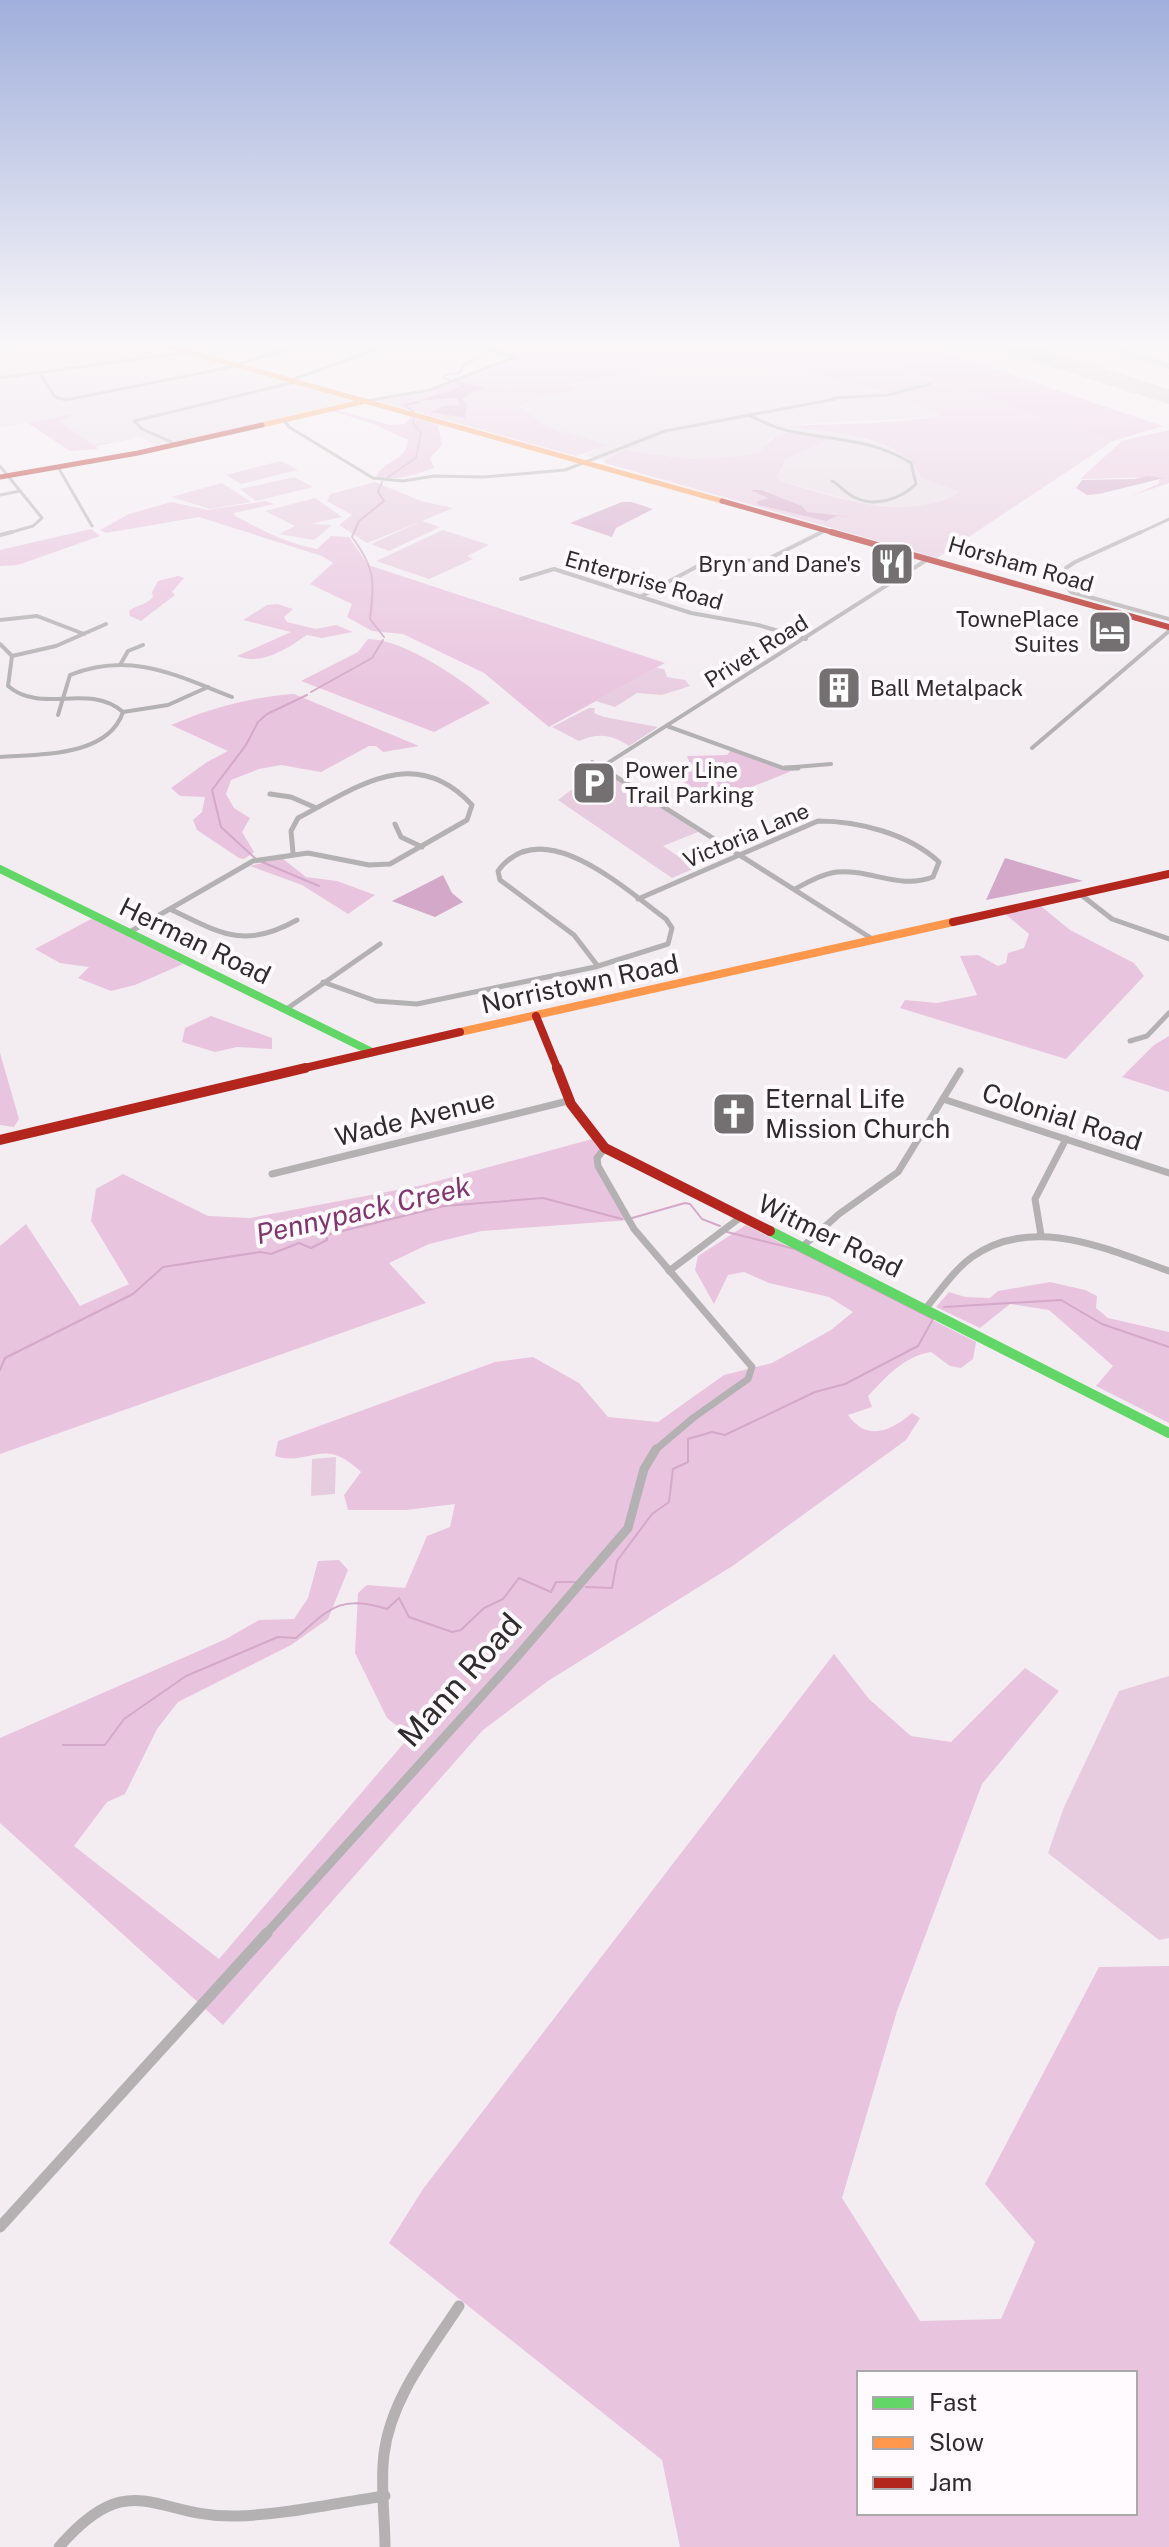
<svg xmlns="http://www.w3.org/2000/svg" width="1169" height="2547" font-family="'Public Sans',sans-serif">
  <style>
    .built { fill: #e7dce3 }
    .green { fill: #e7ccdf }
    .forest { fill: #e9c4de; fill-rule: evenodd }
    .water { fill: #d4a8c8 }
    .lines { fill: none; stroke-linecap: round; stroke-linejoin: round }
    .stream { stroke: #d4a8c8; stroke-width: 2 }
    .taxiway { fill: #d2ccd0; fill-rule: evenodd }
    .runway { fill: #d2ccd0; fill-rule: evenodd }
    .street-far5 { stroke: #b3b1b2; stroke-width: 3 }
    .street-far4 { stroke: #b3b1b2; stroke-width: 4 }
    .street-far3 { stroke: #b3b1b2; stroke-width: 5 }
    .street-far2 { stroke: #b3b1b2; stroke-width: 7 }
    .street-far1 { stroke: #b3b1b2; stroke-width: 9 }
    .street { stroke: #b3b1b2; stroke-width: 11 }
    .fast-far1 { stroke: #63d668; stroke-width: 8 }
    .fast { stroke: #63d668; stroke-width: 10 }
    .slow-far1 { stroke: #ff974d; stroke-width: 5 }
    .slow { stroke: #ff974d; stroke-width: 8 }
    .jam-far3 { stroke: #b3261e; stroke-width: 5 }
    .jam-far2 { stroke: #b3261e; stroke-width: 6 }
    .jam-far1 { stroke: #b3261e; stroke-width: 8 }
    .jam { stroke: #b3261e; stroke-width: 10 }
    .labels { text-anchor: middle; stroke-width: 8; stroke-linejoin: round; paint-order: stroke }
    .far-poi-label { font-size: 22px; fill: #2f2c2e; stroke: #fefafd; text-anchor: end }
    .far-street-label { font-size: 22px; fill: #2f2c2e; stroke: #fefafd }
    .street-label { font-size: 26px; fill: #2f2c2e; stroke: #fefafd }
    .poi-label { font-size: 26px; fill: #2f2c2e; stroke: #fefafd; text-anchor: start }
    .water-label { font-size: 28px; font-style: italic; fill: #80376f; stroke: #fefafd }
    .near-street-label { font-size: 32px; fill: #2f2c2e; stroke: #fefafd }
  </style>
  <rect width="100%" height="100%" fill="#f3edf1"/>
  <g class="built">
    <path d="M 54,346 L 159,346 L 352,401 L 156,447 L 139,436 L 92,445 L 52,418 L 0,428 L 0,353 Z"/>
    <path d="M 675,366 L 781,366 L 890,393 L 895,397 L 933,410 L 941,417 L 783,425 L 853,435 L 901,452 L 961,493 L 918,508 L 865,504 L 780,481 L 777,477 L 786,459 L 772,437 L 760,452 L 735,457 L 687,459 L 625,450 L 604,460 L 584,455 L 607,445 L 547,427 L 520,409 L 524,403 L 533,400 L 578,390 L 570,384 Z"/>
  </g>
  <g class="green">
    <path d="M 487,346 L 835,346 L 1113,441 L 937,558 L 605,463 L 604,460 L 625,450 L 687,459 L 735,457 L 760,452 C 783,423 799,434 832,438 L 786,459 L 777,477 L 780,481 C 837,497 905,524 960,492 L 921,478 C 909,435 819,431 781,426 L 873,423 L 941,417 L 933,410 L 894,397 L 890,393 L 781,366 L 675,366 L 571,384 L 579,390 L 533,400 L 519,407 L 547,427 L 608,445 L 576,456 L 378,401 L 429,392 L 519,358 Z"/>
    <path d="M 281,461 L 298,470 L 241,484 L 226,475 Z"/>
    <path d="M 294,477 L 313,487 L 256,501 L 240,489 Z"/>
    <path d="M 375,482 L 421,501 L 453,508 L 422,521 L 440,527 L 389,551 L 371,544 L 422,521 L 367,543 L 339,525 L 352,515 L 327,501 L 331,494 Z"/>
    <path d="M 222,483 L 251,502 L 210,509 L 171,497 Z"/>
    <path d="M 315,498 L 342,517 L 310,524 L 332,525 L 314,540 L 279,534 L 295,526 L 265,511 Z"/>
    <path d="M 443,530 L 489,545 L 467,556 L 473,559 L 429,579 L 376,561 Z"/>
    <path d="M 656,668 L 664,669 L 667,677 L 685,680 L 690,686 L 662,695 L 637,693 L 615,707 L 596,701 Z"/>
    <path d="M 589,708 L 595,708 L 594,713 L 604,717 L 658,727 L 629,746 C 613,735 599,732 579,741 L 552,727 Z"/>
    <path d="M 600,768 L 698,832 L 663,846 L 695,868 L 672,878 L 558,800 Z"/>
    <path d="M 336,1457 L 335,1494 L 311,1496 L 312,1459 Z"/>
    <path d="M 1169,1676 L 1169,1938 L 1159,1940 L 1048,1853 L 1064,1807 L 1119,1691 Z"/>
  </g>
  <g class="forest">
    <path d="M 835,346 L 926,346 L 1163,426 L 1113,441 Z"/>
    <path d="M 336,410 L 390,425 L 404,424 L 411,417 L 438,425 L 442,445 L 430,458 L 434,468 C 410,476 402,480 376,477 C 383,460 406,462 408,440 L 371,423 L 332,411 Z"/>
    <path d="M 74,414 L 59,421 L 93,445 L 144,436 L 96,446 L 98,449 L 70,451 L 28,423 Z"/>
    <path d="M 1169,430 L 1169,483 L 1131,496 L 1158,484 L 1161,477 L 1080,479 L 1122,441 Z"/>
    <path d="M 265,501 L 274,504 L 234,513 L 235,516 C 261,530 288,544 317,549 L 331,536 L 349,537 L 368,565 L 665,663 L 549,727 L 484,673 L 403,634 L 372,631 L 347,617 L 352,604 L 310,584 L 333,563 L 322,556 L 199,517 L 106,533 L 100,530 L 129,514 L 171,502 L 208,510 Z"/>
    <path d="M 91,529 L 100,536 L 18,565 L 0,566 L 0,550 Z"/>
    <path d="M 178,576 L 184,578 L 172,592 L 175,595 L 141,621 L 130,616 L 129,611 C 138,604 145,606 153,597 L 152,592 L 158,581 Z"/>
    <path d="M 277,604 L 293,609 L 284,617 L 287,622 L 316,629 L 336,625 L 353,632 L 322,638 L 307,635 C 286,649 262,666 237,656 L 291,632 L 243,620 L 267,605 Z"/>
    <path d="M 368,639 C 404,639 463,680 490,703 L 434,732 L 301,681 L 358,652 Z"/>
    <path d="M 294,694 L 419,746 L 383,752 L 376,746 L 369,746 L 321,772 L 281,765 L 259,769 L 231,780 L 226,794 L 234,808 L 250,818 L 242,832 L 254,852 L 244,859 L 239,858 L 197,830 L 193,820 L 202,812 L 205,797 L 180,796 L 171,788 L 207,762 L 228,751 L 171,725 C 211,708 250,697 294,694 Z"/>
    <path d="M 732,749 L 794,770 L 722,799 L 683,789 L 689,761 L 687,756 L 727,755 Z"/>
    <path d="M 282,858 L 306,877 L 337,881 L 375,895 L 348,914 L 302,885 L 250,866 Z"/>
    <path d="M 1037,903 L 1070,930 L 1134,963 L 1144,976 L 1066,1059 L 900,1008 L 905,1000 L 937,1003 L 977,995 L 960,956 L 978,955 L 998,966 L 1006,963 L 1008,953 L 1024,948 L 1029,934 L 1002,911 Z"/>
    <path d="M 93,918 L 183,964 L 135,985 L 111,991 L 78,978 L 89,967 L 60,963 L 35,949 Z"/>
    <path d="M 211,1016 L 272,1038 L 272,1049 L 237,1047 L 215,1052 L 182,1042 L 185,1028 Z"/>
    <path d="M 1169,1036 L 1169,1092 L 1122,1077 L 1154,1045 Z"/>
    <path d="M 0,1053 L 19,1119 L 14,1127 L 0,1125 Z"/>
    <path d="M 596,1138 L 605,1148 L 598,1166 L 630,1220 L 482,1231 L 429,1244 L 389,1263 L 426,1303 L 0,1454 L 0,1246 L 26,1224 L 80,1306 L 129,1284 L 91,1221 L 96,1189 L 123,1174 L 208,1216 L 250,1218 L 423,1185 Z"/>
    <path d="M 746,1225 L 976,1342 L 973,1359 L 961,1368 L 950,1366 L 931,1352 C 904,1356 886,1377 868,1396 L 872,1407 L 848,1415 C 867,1442 891,1431 912,1413 L 920,1418 L 906,1440 L 734,1565 L 548,1681 L 483,1730 L 223,2025 L 0,1823 L 0,1738 L 226,1639 L 259,1620 L 294,1619 L 308,1598 L 318,1561 L 339,1560 L 348,1570 L 328,1619 L 291,1645 L 178,1702 L 157,1729 L 125,1794 L 107,1802 L 74,1846 L 219,1959 L 410,1736 L 387,1718 L 355,1653 L 358,1593 L 367,1585 L 405,1588 L 427,1536 L 450,1527 L 455,1504 L 406,1510 L 348,1510 L 344,1495 L 361,1472 C 322,1435 312,1467 275,1456 L 278,1441 L 495,1362 L 533,1357 L 579,1383 L 608,1417 L 658,1422 L 724,1375 L 772,1363 L 831,1330 L 853,1312 L 829,1297 L 769,1283 L 744,1272 L 728,1275 L 714,1304 L 695,1270 L 698,1256 Z"/>
    <path d="M 1050,1282 L 1085,1290 L 1097,1296 L 1096,1308 L 1108,1318 L 1169,1332 L 1169,1423 L 1096,1386 L 1113,1366 L 1049,1310 L 1010,1304 L 980,1328 L 936,1307 L 949,1292 L 965,1297 L 990,1298 L 998,1291 Z"/>
    <path d="M 834,1654 L 869,1699 L 911,1736 L 951,1742 L 1025,1668 L 1059,1691 L 982,1784 L 897,2011 L 842,2198 L 920,2321 L 1001,2319 L 1035,2242 L 985,2184 L 1099,1967 L 1169,1966 L 1169,2547 L 680,2547 L 662,2460 L 389,2243 L 423,2189 ZM 859,2373 L 1135,2373 L 1135,2513 L 859,2513 Z"/>
  </g>
  <g class="water">
    <path d="M 457,381 L 486,389 L 474,391 L 462,399 L 467,405 L 465,418 L 431,412 L 443,406 L 460,405 L 457,398 L 417,401 L 460,387 L 453,382 Z"/>
    <path d="M 1148,476 L 1164,478 L 1099,494 L 1087,495 L 1076,488 L 1082,480 L 1135,479 Z"/>
    <path d="M 761,490 L 802,506 L 807,512 L 853,517 L 837,516 L 826,521 L 759,505 L 756,502 L 768,498 L 750,490 Z"/>
    <path d="M 622,502 L 632,502 L 653,509 L 616,528 L 612,537 L 570,523 Z"/>
    <path d="M 1005,858 L 1083,881 L 986,900 Z"/>
    <path d="M 443,875 L 452,893 L 463,902 L 435,917 L 392,901 Z"/>
  </g>
  <g class="lines">
    <g class="stream">
      <path d="M 450,380 L 444,378 L 445,375 L 459,373 L 464,365 L 492,351"/>
      <path d="M 414,412 L 404,405 L 419,402"/>
      <path d="M 388,477 L 416,458 L 421,432 L 413,424 L 414,418"/>
      <path d="M 382,482 L 378,492 L 384,501 L 359,521 L 352,537 C 375,568 375,581 370,619 L 384,637"/>
      <path d="M 311,692 L 372,658 L 383,640"/>
      <path d="M 256,859 L 221,827 L 212,790 L 246,745 L 258,722 L 267,714 L 307,695"/>
      <path d="M 262,862 L 319,886"/>
      <path d="M 632,1218 L 685,1203 L 690,1204 L 702,1219 L 720,1226"/>
      <path d="M 944,1307 L 1061,1300 L 1102,1324 L 1169,1347"/>
      <path d="M 0,1370 L 5,1358 L 133,1294 L 163,1267 L 260,1252 L 271,1254 L 299,1243 L 311,1248 L 327,1240 L 326,1235 L 444,1206 L 543,1198 L 622,1219"/>
      <path d="M 586,1587 L 612,1588 L 617,1561 L 652,1514 L 669,1502 L 673,1469 L 688,1462 L 688,1439 L 712,1432 L 725,1435 L 815,1392 L 845,1384 L 918,1346 L 933,1319 L 795,1249 L 727,1232"/>
      <path d="M 63,1745 L 105,1745 L 124,1719 L 186,1676 L 278,1637 L 296,1638 C 330,1608 341,1594 387,1609 L 399,1598 L 409,1617 L 452,1632 L 461,1630 L 484,1608 L 503,1599 L 519,1578 L 551,1592 L 556,1582 L 575,1582"/>
    </g>
    <g class="taxiway">
      <path d="M 1099,346 L 1113,346 L 1169,363 L 1169,369 Z"/>
      <path d="M 1014,347 L 1017,346 L 1041,347 L 1017,352 Z"/>
    </g>
    <path class="runway" d="M 998,346 L 1033,346 L 1169,389 L 1169,404 L 1001,351 Z"/>
    <g class="street-far5">
      <path d="M 481,346 L 515,357"/>
      <path d="M 39,372 L 55,397 L 66,400 L 222,369 L 297,346"/>
      <path d="M 0,378 L 188,352"/>
      <path d="M 291,380 L 386,346"/>
      <path d="M 833,398 L 888,395 L 930,384"/>
      <path d="M 366,401 L 430,390 L 515,357"/>
      <path d="M 748,415 C 762,421 774,428 789,431 C 832,440 873,439 911,463 L 916,484 C 901,499 874,508 854,497 C 845,493 840,485 832,481"/>
      <path d="M 283,419 L 289,427 L 373,478 L 403,481 L 434,476 L 484,477 L 565,470 L 665,431 L 835,399"/>
      <path d="M 176,444 L 142,429 L 134,421 L 295,382"/>
      <path d="M 0,466 L 42,518 L 33,526 L 5,534"/>
      <path d="M 58,467 L 92,526"/>
      <path d="M 0,495 L 20,491"/>
      <path d="M 818,534 L 825,530"/>
      <path d="M 1137,534 L 1169,519"/>
    </g>
    <g class="street-far4">
      <path d="M 1141,532 L 1075,562 L 1066,568 L 1061,579 L 1071,592 L 1169,619"/>
      <path d="M 0,535 L 12,532"/>
      <path d="M 521,579 L 554,569 L 691,613 L 758,625 L 806,639"/>
      <path d="M 640,597 L 696,567 L 720,562 L 766,560 L 822,532"/>
      <path d="M 0,620 L 37,616 L 84,634"/>
      <path d="M 0,644 L 12,656 L 8,686 C 42,715 88,682 123,712 C 108,757 40,754 0,757"/>
      <path d="M 12,656 L 56,646 L 106,624"/>
      <path d="M 120,665 L 128,651 L 143,645"/>
      <path d="M 123,712 L 168,705 L 208,687"/>
      <path d="M 58,715 L 70,675 C 131,651 175,675 232,697"/>
      <path d="M 667,726 L 783,768 L 831,764"/>
      <path d="M 1032,748 L 1169,631"/>
      <path d="M 592,762 L 605,770"/>
      <path d="M 600,768 L 928,559"/>
    </g>
    <g class="street-far3">
      <path d="M 602,768 L 874,940"/>
      <path d="M 785,768 L 798,768"/>
      <path d="M 270,794 L 291,797 L 314,807"/>
      <path d="M 395,824 L 401,837 L 422,847"/>
      <path d="M 1080,894 L 1112,919 L 1169,939"/>
      <path d="M 638,899 L 818,821 C 859,821 909,834 939,862 L 933,877 C 899,890 871,869 837,872 C 822,874 808,882 795,889"/>
      <path d="M 170,909 C 220,933 244,950 297,920"/>
      <path d="M 128,933 L 253,861 L 308,853 L 369,865 L 390,864 L 467,820 L 472,805 C 415,743 357,787 298,818 L 291,831 L 293,853"/>
      <path d="M 323,982 L 376,1001 L 417,1004 L 595,967 L 668,944 L 672,928 L 666,919 C 626,890 542,811 498,871 L 500,880 L 574,935 L 597,965"/>
      <path d="M 285,1010 L 380,944"/>
      <path d="M 1130,1041 L 1147,1036 L 1169,1013"/>
    </g>
    <g class="street-far2">
      <path d="M 943,1099 L 1169,1173"/>
      <path d="M 605,1148 L 597,1158 L 598,1166 L 634,1229 L 752,1367 L 748,1379 L 693,1418 L 654,1451"/>
      <path d="M 272,1174 L 568,1101"/>
      <path d="M 1041,1235 L 1035,1199 L 1066,1139"/>
      <path d="M 802,1247 L 839,1214 L 898,1172 L 960,1071"/>
      <path d="M 669,1271 L 741,1217"/>
      <path d="M 926,1308 C 940,1291 954,1270 972,1257 C 1033,1214 1107,1249 1169,1271"/>
    </g>
    <path class="street-far1" d="M 265,1935 L 515,1659 L 628,1528 L 644,1469 L 656,1449"/>
    <g class="street">
      <path d="M 0,2227 L 267,1933"/>
      <path d="M 59,2547 C 132,2463 155,2519 238,2516 C 288,2514 336,2503 385,2496"/>
      <path d="M 385,2547 C 385,2516 380,2485 384,2454 C 391,2398 429,2352 459,2306"/>
    </g>
    <path class="fast-far1" d="M 0,869 L 372,1052"/>
    <path class="fast" d="M 770,1231 L 1169,1433"/>
    <g class="slow-far1">
      <path d="M 168,346 L 722,501"/>
      <path d="M 262,425 L 366,401"/>
    </g>
    <path class="slow" d="M 460,1032 L 953,922"/>
    <g class="jam-far3">
      <path d="M 0,477 L 138,453 L 262,425"/>
      <path d="M 722,501 L 838,534"/>
    </g>
    <path class="jam-far2" d="M 831,532 L 1169,627"/>
    <g class="jam-far1">
      <path d="M 953,922 L 1169,874"/>
      <path d="M 536,1016 L 558,1070"/>
      <path d="M 296,1070 L 460,1032"/>
    </g>
    <g class="jam">
      <path d="M 557,1068 L 571,1104 L 605,1148 L 770,1231"/>
      <path d="M 0,1140 L 305,1068"/>
    </g>
  </g>
  <linearGradient id="sky" x2="0" y2="1"><stop stop-color="#a0afdb"/><stop offset="0.49" stop-color="#faf7f9"/><stop offset="1" stop-color="#faf7f9" stop-opacity="0"/></linearGradient>
  <rect width="1169" height="703" fill="url(#sky)"/>
  <defs>
    <g id="restaurant-square" transform="scale(2.3)"><rect x="-9" y="-9" width="18" height="18" rx="4" fill="#747072" stroke="#fefafd"/><path d="M-5-6h1v4h1v-4h1v4h1v-4h1v5L-1.5 .5V6h-2V.5L-5-1ZM5-6V6H3V1.5H1.5Q1.5-4 5-6Z" fill="#fff"/></g>
    <g id="hotel-square" transform="scale(2.3)"><rect x="-9" y="-9" width="18" height="18" rx="4" fill="#747072" stroke="#fefafd"/><path d="M-6-4.5h1.5V1H6V5H4.5V3h-9V5H-6ZM-4 0a1.8 1.8 0 1 1 3.6 0ZM.5 0V-2.5h3Q6-2.5 6 0Z" fill="#fff"/></g>
    <g id="building-square" transform="scale(2.3)"><rect x="-9" y="-9" width="18" height="18" rx="4" fill="#747072" stroke="#fefafd"/><path d="M-4-6H4V6H1V3H-1V6H-4ZM-2.5-4.3h1.7v1.8h-1.7ZM.8-4.3h1.7v1.8H.8ZM-2.5-1h1.7V.8h-1.7ZM.8-1h1.7V.8H.8Z" fill="#fff"/></g>
    <g id="parking-square" transform="scale(2.3)"><rect x="-9" y="-9" width="18" height="18" rx="4" fill="#747072" stroke="#fefafd"/><path d="M-3.5-5.5H1a3.5 3.5 0 0 1 0 7H-1V5.5H-3.5ZM-1-3.4V-.6H.8a1.4 1.4 0 0 0 0-2.8Z" fill="#fff"/></g>
    <g id="church-square" transform="scale(2.3)"><rect x="-9" y="-9" width="18" height="18" rx="4" fill="#747072" stroke="#fefafd"/><path d="M-1.2-6h2.4v3.5h3.3v2.4h-3.3V6h-2.4V-.1h-3.3v-2.4h3.3Z" fill="#fff"/></g>
  </defs>
  <g fill-rule="evenodd">
    <use href="#restaurant-square" x="892" y="564"/>
    <use href="#hotel-square" x="1110" y="632"/>
    <use href="#building-square" x="839" y="688"/>
    <use href="#parking-square" x="594" y="783"/>
    <use href="#church-square" x="734" y="1114"/>
  </g>
  <g class="labels">
    <g class="far-poi-label">
      <text x="861" y="572">Bryn and Dane's</text>
      <text x="1079" y="627">TownePlace<tspan x="1079" dy="25">Suites</tspan></text>
      <text x="870" y="696" text-anchor="start">Ball Metalpack</text>
      <text x="625" y="778" text-anchor="start">Power Line<tspan x="625" dy="25">Trail Parking</tspan></text>
    </g>
    <g class="far-street-label">
      <text transform="translate(1021 564) rotate(16)" y="8">Horsham Road</text>
      <text transform="translate(644 580) rotate(16)" y="8">Enterprise Road</text>
      <text transform="translate(756 651) rotate(-32)" y="8">Privet Road</text>
      <text transform="translate(746 835) rotate(-23)" y="8">Victoria Lane</text>
    </g>
    <g class="street-label">
      <text transform="translate(195 941) rotate(26)" y="9">Herman Road</text>
      <text transform="translate(580 984) rotate(-12)" y="9">Norristown Road</text>
      <text transform="translate(1062 1117) rotate(18)" y="9">Colonial Road</text>
      <text transform="translate(415 1118) rotate(-14)" y="9">Wade Avenue</text>
      <text transform="translate(830 1236) rotate(26)" y="9">Witmer Road</text>
    </g>
    <g class="poi-label">
      <text x="765" y="1108">Eternal Life<tspan x="765" dy="30">Mission Church</tspan></text>
    </g>
    <g class="water-label">
      <text transform="translate(363 1210) rotate(-13)" y="10">Pennypack Creek</text>
    </g>
    <g class="near-street-label">
      <text transform="translate(460 1680) rotate(-48)" y="11">Mann Road</text>
    </g>
  </g>
  <rect x="857" y="2371" width="280" height="144" fill="#fefafd" stroke="#aba8aa" stroke-width="2"/>
  <rect x="873" y="2397" width="40" height="12" fill="#63d668" stroke="#aba8aa" stroke-width="2"/>
  <text x="929" y="2411" font-size="24" fill="#2f2c2e">Fast</text>
  <rect x="873" y="2437" width="40" height="12" fill="#ff974d" stroke="#aba8aa" stroke-width="2"/>
  <text x="929" y="2451" font-size="24" fill="#2f2c2e">Slow</text>
  <rect x="873" y="2477" width="40" height="12" fill="#b3261e" stroke="#aba8aa" stroke-width="2"/>
  <text x="929" y="2491" font-size="24" fill="#2f2c2e">Jam</text>
</svg>
